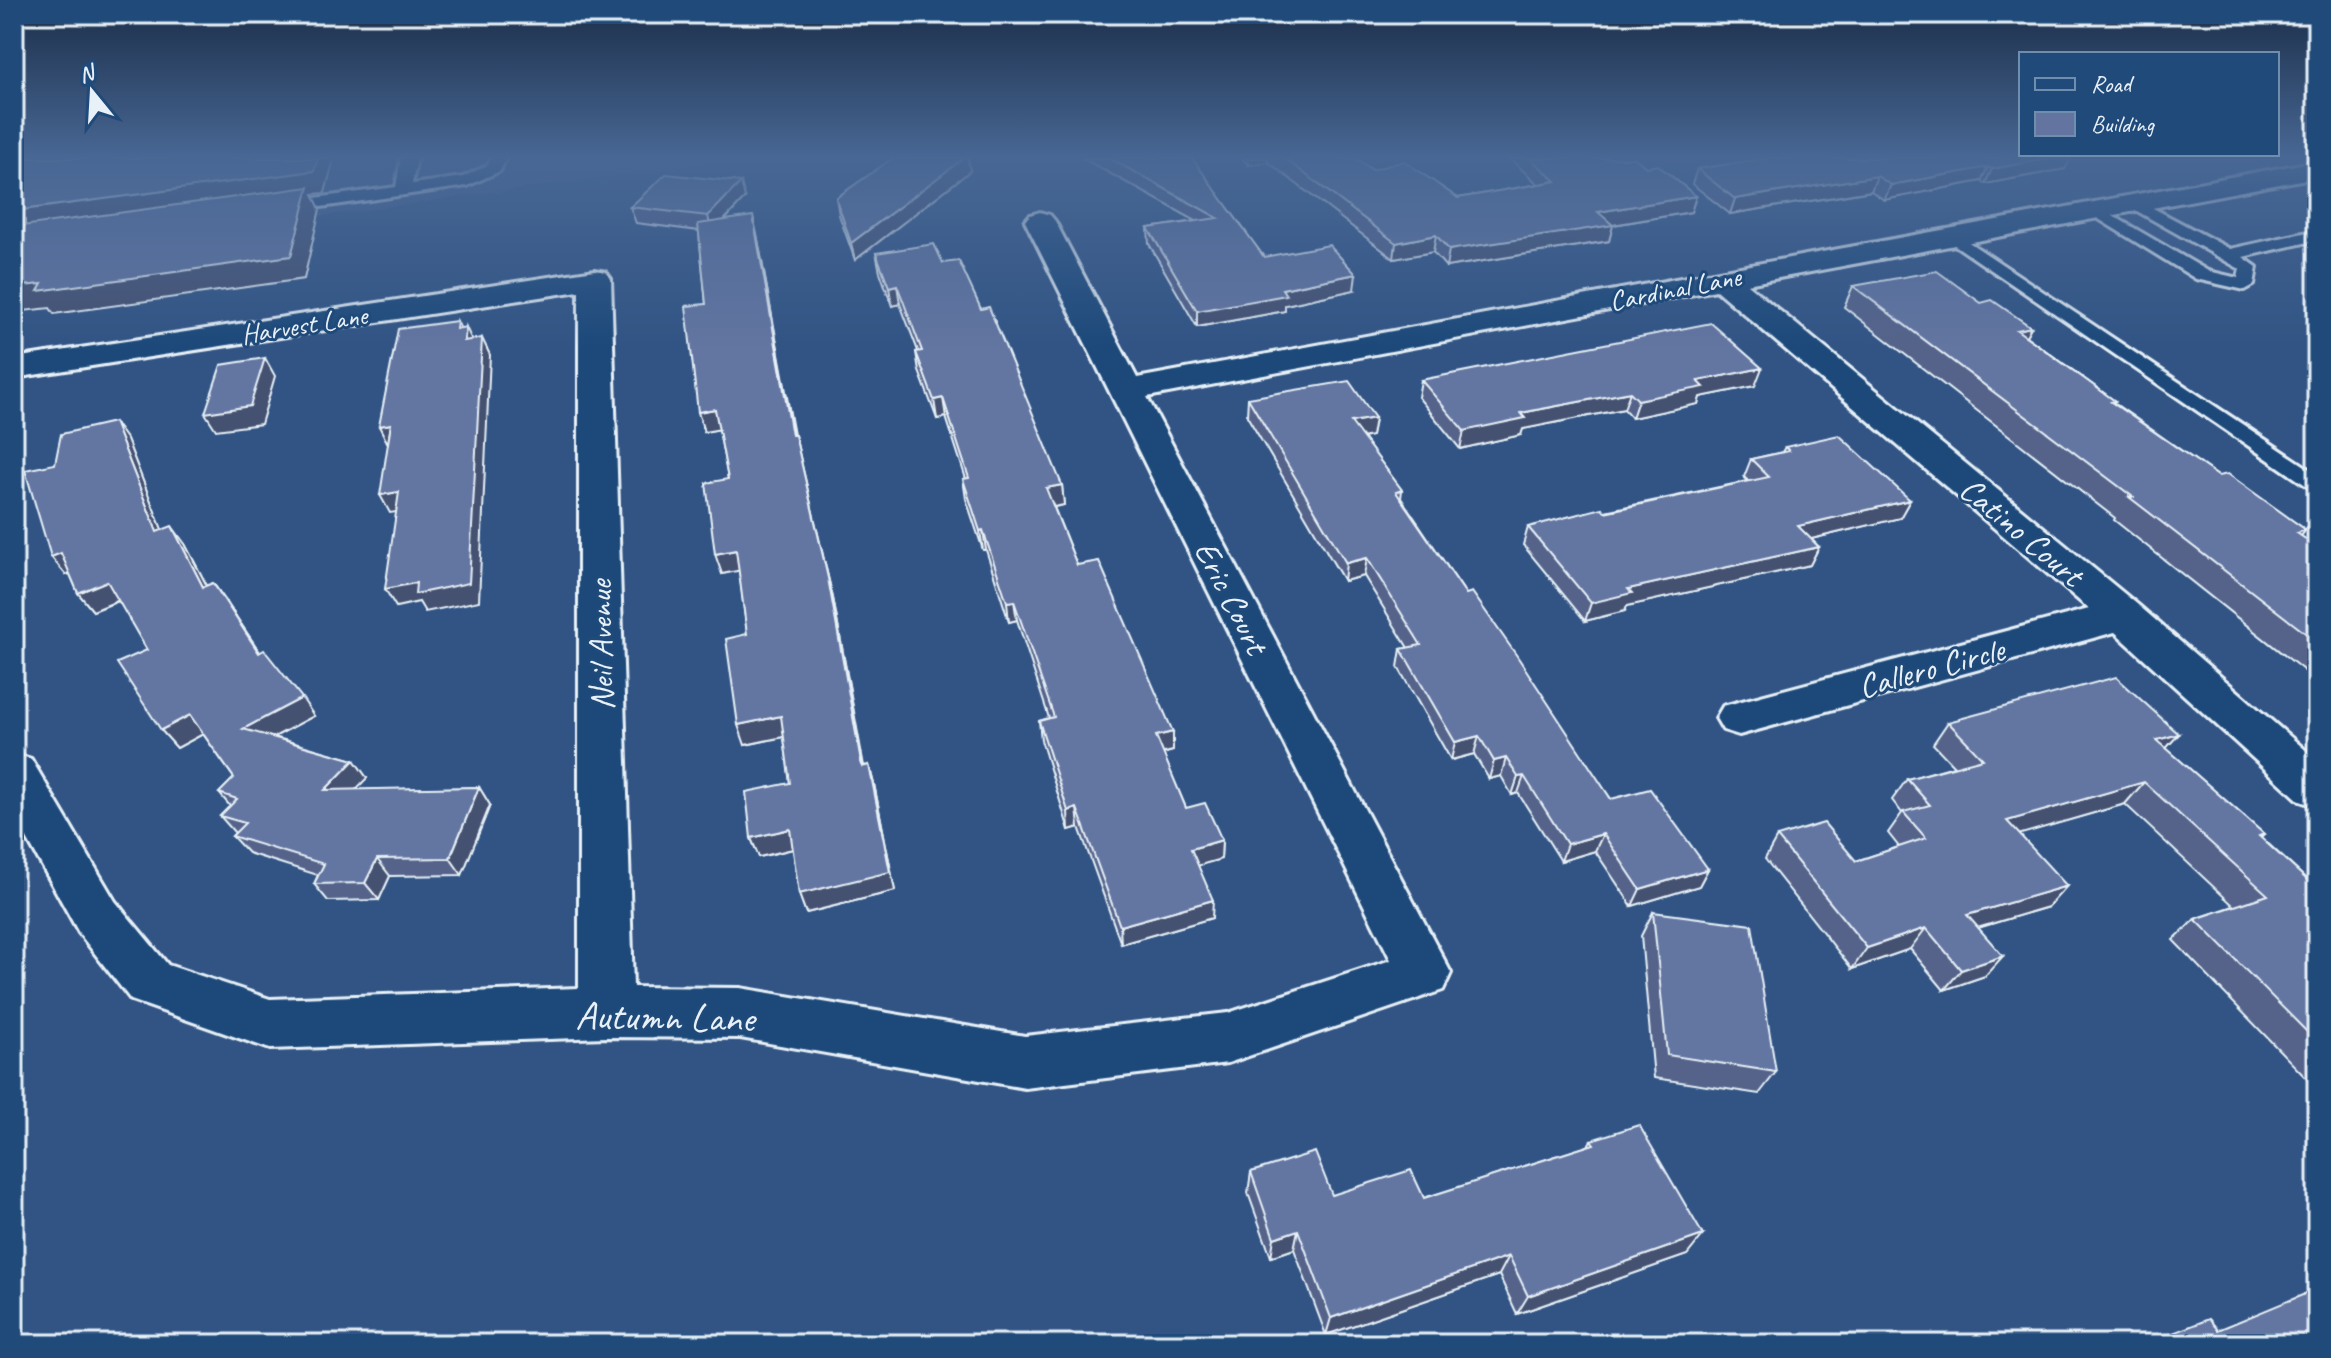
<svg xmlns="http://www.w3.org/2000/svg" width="2331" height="1358" font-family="Caveat,sans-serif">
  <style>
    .built { fill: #43618f }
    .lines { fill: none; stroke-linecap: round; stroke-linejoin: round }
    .service-casing { stroke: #e8f1f8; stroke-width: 6 }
    .minor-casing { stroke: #e8f1f8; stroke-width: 6 }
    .service { fill: #1f4a7a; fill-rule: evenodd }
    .minor { fill: #1f4a7a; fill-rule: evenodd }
    .wall { fill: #55648a; stroke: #e8f1f8; stroke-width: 2 }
    .shaded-wall { fill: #455171; stroke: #e8f1f8; stroke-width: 2 }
    .building { fill: #6374a1; stroke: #e8f1f8; stroke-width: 2 }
    .labels { text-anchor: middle; stroke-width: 6; stroke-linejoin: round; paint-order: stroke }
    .far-street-label { font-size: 28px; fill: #e8f1f8; stroke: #1f4a7a }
    .street-label { font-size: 34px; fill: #e8f1f8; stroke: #1f4a7a }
    .near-street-label { font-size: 40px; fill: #e8f1f8; stroke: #1f4a7a }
  </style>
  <rect width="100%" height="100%" fill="#315484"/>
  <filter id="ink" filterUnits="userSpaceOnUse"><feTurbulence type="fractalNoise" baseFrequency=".0125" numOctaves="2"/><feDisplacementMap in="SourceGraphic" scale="16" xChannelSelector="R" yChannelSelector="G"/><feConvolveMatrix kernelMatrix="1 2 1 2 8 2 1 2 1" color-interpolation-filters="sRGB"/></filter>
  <g filter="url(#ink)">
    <path class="built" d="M 14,158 L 745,158 L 14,258 Z"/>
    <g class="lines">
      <g class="service-casing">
        <g id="service">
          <path d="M 401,158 L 417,158 L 412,184 L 463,177 L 488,165 L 491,158 L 506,158 L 500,171 L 467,186 L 286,212 L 278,207 L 286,202 L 396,187 Z"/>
          <path d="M 2134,198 L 2230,249 L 2317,230 L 2317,240 L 2243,257 L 2257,267 L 2254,285 L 2245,290 L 2196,279 L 2084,210 L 2092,205 L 2098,207 L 2208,271 L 2238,278 L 2240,269 L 2128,206 L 2128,200 Z"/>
          <path d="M 1952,231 L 2317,474 L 2317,489 L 2310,488 L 1946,239 L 1946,233 Z"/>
        </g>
      </g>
      <g class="minor-casing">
        <path id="minor" d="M 2317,161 L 2317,177 L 1747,284 L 2138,605 L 2317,760 L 2317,807 L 2300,801 L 2115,632 L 1739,735 L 1723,730 L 1716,718 L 1723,706 L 2089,609 L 1716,290 L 1147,397 L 1451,973 L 1443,990 L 1228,1063 L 1025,1088 L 740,1038 L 606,1037 L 270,1049 L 131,1000 L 79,933 L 14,815 L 14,754 L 31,759 L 115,901 L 168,965 L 270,999 L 579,988 L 579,291 L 14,378 L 14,358 L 595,270 L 606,272 L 611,279 L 633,987 L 740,988 L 1025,1036 L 1228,1013 L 1391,960 L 1025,221 L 1030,215 L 1040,212 L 1050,215 L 1055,221 L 1137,378 Z"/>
      </g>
      <use href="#service" class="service"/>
      <use href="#minor" class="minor"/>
    </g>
    <g class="wall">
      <path d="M 893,158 L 968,158 L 970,171 L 855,260 L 839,215 L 836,198 Z"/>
      <path d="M 1082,158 L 1192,158 L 1264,257 L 1354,290 L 1285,305 L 1285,311 L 1197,327 L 1149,244 L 1148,228 L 1196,221 Z"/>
      <path d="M 1242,158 L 1355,158 L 1372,170 L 1458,198 L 1538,184 L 1509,158 L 1635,158 L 1646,167 L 1696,196 L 1691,212 L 1613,225 L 1609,241 L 1446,267 L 1433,252 L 1394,259 L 1268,162 L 1248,165 Z"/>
      <path d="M 1769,158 L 2071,158 L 2065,169 L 1985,184 L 1981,181 L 1884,200 L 1871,191 L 1730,214 L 1692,184 L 1697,169 Z"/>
      <path d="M 745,198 L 725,220 L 757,234 L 794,435 L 833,598 L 864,766 L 869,765 L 874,784 L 895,891 L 806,913 L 799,894 L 793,849 L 759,857 L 751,838 L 790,783 L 784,737 L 745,745 L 747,634 L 739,570 L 722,574 L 728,479 L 719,429 L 704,432 L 706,304 L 699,231 L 636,223 L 630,207 Z"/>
      <path d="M 876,253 L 943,263 L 1062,485 L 1064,505 L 1054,507 L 1077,565 L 1173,732 L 1173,751 L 1163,754 L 1186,808 L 1222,840 L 1221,859 L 1198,865 L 1212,918 L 1121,944 L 1079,827 L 1069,830 L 1041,740 L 1039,721 L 1049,718 L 1017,620 L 1009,622 L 986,550 L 983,550 L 966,499 L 963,479 L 966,479 L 946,417 L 937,419 L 919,371 L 916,352 L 918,351 L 900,304 L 892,306 L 880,272 Z"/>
      <path d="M 1853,286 L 1981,303 L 2031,327 L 2026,336 L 2115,401 L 2114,403 L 2218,476 L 2306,530 L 2301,536 L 2317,547 L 2317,681 L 2114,520 L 2115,518 L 1844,307 Z"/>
      <path d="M 1421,380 L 1755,386 L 1700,397 L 1698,404 L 1632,418 L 1624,409 L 1523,429 L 1521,435 L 1460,449 L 1418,397 Z"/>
      <path d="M 1248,398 L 1375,418 L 1372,436 L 1363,438 L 1402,490 L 1401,498 L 1466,594 L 1611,799 L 1708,869 L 1699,886 L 1632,906 L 1595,851 L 1561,861 L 1518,793 L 1512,795 L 1501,776 L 1489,779 L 1474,754 L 1451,760 L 1398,667 L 1401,649 L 1408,648 L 1364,576 L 1344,581 L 1247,416 Z"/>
      <path d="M 127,440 L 162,530 L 185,544 L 207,586 L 213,583 L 260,652 L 314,716 L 274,737 L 354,760 L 367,778 L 355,790 L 479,787 L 490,805 L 462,875 L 390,876 L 379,900 L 328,901 L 314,884 L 318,875 L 248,853 L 232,836 L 235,833 L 220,816 L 230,806 L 219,793 L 234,778 L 203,734 L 177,748 L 161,730 L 147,650 L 119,601 L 93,611 L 78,593 L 70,574 L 66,575 L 55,464 Z"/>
      <path d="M 1785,447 L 1910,500 L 1900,518 L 1811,539 L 1819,547 L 1810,565 L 1627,606 L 1625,611 L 1585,621 L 1523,545 L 1528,527 L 1748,481 L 1744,477 L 1751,459 L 1782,452 Z"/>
      <path d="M 1948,722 L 2179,734 L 2166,748 L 2264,834 L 2261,837 L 2317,889 L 2317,1078 L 2309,1081 L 2173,940 L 2195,919 L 2234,906 L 2125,804 L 2019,834 L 2048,907 L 1978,928 L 1985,976 L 1944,990 L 1910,949 L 1852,969 L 1765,859 L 1777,837 L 1856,861 L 1899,847 L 1888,833 L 1902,813 L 1892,800 L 1907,779 L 1954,766 L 1933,744 Z"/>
      <path d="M 1653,912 L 1776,1072 L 1759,1094 L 1654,1078 L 1641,936 Z"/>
      <path d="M 1591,1140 L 1703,1235 L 1687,1255 L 1517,1314 L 1499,1275 L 1326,1335 L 1294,1249 L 1271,1257 L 1248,1193 L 1251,1172 L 1332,1195 L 1424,1198 L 1588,1146 Z"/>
    </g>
    <g class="shaded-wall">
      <path d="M 318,158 L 334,158 L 325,193 L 313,194 L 320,209 L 304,279 L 54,314 L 50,308 L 14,312 L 14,211 Z"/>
      <path d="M 964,158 L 968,158 L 970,171 L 855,260 L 851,243 Z"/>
      <path d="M 1248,158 L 1268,158 L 1268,162 L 1248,165 Z"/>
      <path d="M 2050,158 L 2071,158 L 2065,169 L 1985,184 L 1992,169 Z"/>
      <path d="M 1988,167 L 1981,181 L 1884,200 L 1891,185 Z"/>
      <path d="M 1877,176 L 1871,191 L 1730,214 L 1735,199 Z"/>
      <path d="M 741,182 L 745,198 L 712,233 L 708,216 Z"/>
      <path d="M 1696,196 L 1691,212 L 1613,225 L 1609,241 L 1446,267 L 1449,250 L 1598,212 Z"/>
      <path d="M 753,216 L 757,234 L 797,455 L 792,435 Z"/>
      <path d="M 1436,235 L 1433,252 L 1394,259 L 1396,243 Z"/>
      <path d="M 1356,274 L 1354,290 L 1285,305 L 1285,311 L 1197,327 L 1197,311 L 1282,289 Z"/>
      <path d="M 897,285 L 900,304 L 892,306 L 889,287 Z"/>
      <path d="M 457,321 L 465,338 L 466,327 L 474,345 L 472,358 L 456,329 Z"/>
      <path d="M 2031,327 L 2019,348 L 2017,330 Z"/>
      <path d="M 482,338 L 490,355 L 479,601 L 425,612 L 419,602 L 396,607 L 385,589 Z"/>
      <path d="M 265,358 L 275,376 L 261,424 L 216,430 L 205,413 Z"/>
      <path d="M 1762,368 L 1755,386 L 1700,397 L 1698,404 L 1632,418 L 1638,400 L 1698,381 Z"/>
      <path d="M 1630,392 L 1624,409 L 1523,429 L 1521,435 L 1460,449 L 1464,431 L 1521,413 Z"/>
      <path d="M 943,398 L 946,417 L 937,419 L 934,400 Z"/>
      <path d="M 715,409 L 721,429 L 704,432 L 698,412 Z"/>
      <path d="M 1375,418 L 1372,436 L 1349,440 L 1351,422 Z"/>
      <path d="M 114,422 L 127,440 L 170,550 L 157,532 Z"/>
      <path d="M 391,424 L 388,444 L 379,426 Z"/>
      <path d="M 795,435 L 833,598 L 867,786 L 862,767 Z"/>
      <path d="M 1062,485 L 1064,505 L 1048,508 L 1046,488 Z"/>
      <path d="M 399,492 L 409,510 L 390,513 L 380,495 Z"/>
      <path d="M 1910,500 L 1900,518 L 1790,544 L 1798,526 Z"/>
      <path d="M 172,526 L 185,544 L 217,605 L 203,587 Z"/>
      <path d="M 983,530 L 986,550 L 983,550 L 980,531 Z"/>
      <path d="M 1819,547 L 1810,565 L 1627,606 L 1625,611 L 1585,621 L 1591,603 L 1628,589 Z"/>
      <path d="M 736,550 L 742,570 L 722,574 L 715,554 Z"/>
      <path d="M 61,553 L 76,571 L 66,575 L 51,557 Z"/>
      <path d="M 1367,558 L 1364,576 L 1344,581 L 1346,563 Z"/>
      <path d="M 107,581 L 122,599 L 93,611 L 78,593 Z"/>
      <path d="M 213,583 L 226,601 L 272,671 L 259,653 Z"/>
      <path d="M 1014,601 L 1017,620 L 1009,622 L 1007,602 Z"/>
      <path d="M 302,698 L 314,716 L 257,746 L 243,729 Z"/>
      <path d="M 190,715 L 205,733 L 177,748 L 161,730 Z"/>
      <path d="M 781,716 L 788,736 L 745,745 L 738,725 Z"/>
      <path d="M 1173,732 L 1173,751 L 1156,755 L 1156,736 Z"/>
      <path d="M 2179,734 L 2159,756 L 2157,740 Z"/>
      <path d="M 1479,736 L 1474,754 L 1451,760 L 1455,742 Z"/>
      <path d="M 1506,758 L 1501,776 L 1489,779 L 1494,761 Z"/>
      <path d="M 354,760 L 367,778 L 338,808 L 325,790 Z"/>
      <path d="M 869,765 L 874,784 L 895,891 L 806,913 L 799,894 Z"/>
      <path d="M 1524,776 L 1518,793 L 1512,795 L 1518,777 Z"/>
      <path d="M 2144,782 L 2125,804 L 1990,843 L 2007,821 Z"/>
      <path d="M 479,787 L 490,805 L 462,875 L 450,858 Z"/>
      <path d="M 1077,808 L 1079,827 L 1069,830 L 1068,811 Z"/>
      <path d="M 790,829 L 797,848 L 759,857 L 751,838 Z"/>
      <path d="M 1603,834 L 1595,851 L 1561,861 L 1567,844 Z"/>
      <path d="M 1222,840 L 1221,859 L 1190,868 L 1191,849 Z"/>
      <path d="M 377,859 L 390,876 L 379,900 L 365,883 Z"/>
      <path d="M 1708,869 L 1699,886 L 1632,906 L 1640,889 Z"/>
      <path d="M 2067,886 L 2048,907 L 1950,936 L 1967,915 Z"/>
      <path d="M 1213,900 L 1212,918 L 1121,944 L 1120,926 Z"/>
      <path d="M 1926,928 L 1910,949 L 1852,969 L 1867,948 Z"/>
      <path d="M 2003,956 L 1985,976 L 1944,990 L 1961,970 Z"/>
      <path d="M 1298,1230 L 1294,1249 L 1271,1257 L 1274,1238 Z"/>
      <path d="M 1703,1235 L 1687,1255 L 1517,1314 L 1528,1296 Z"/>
      <path d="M 1509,1256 L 1499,1275 L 1326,1335 L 1331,1318 Z"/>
    </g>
    <g class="building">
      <path d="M 14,158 L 318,158 L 314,171 L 14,211 Z"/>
      <path d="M 893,158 L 964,158 L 851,243 L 836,198 Z"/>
      <path d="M 1109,158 L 1192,158 L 1264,257 L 1329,245 L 1356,274 L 1282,289 L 1286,295 L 1197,311 L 1148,228 L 1218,218 Z"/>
      <path d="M 1284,158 L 1355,158 L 1372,170 L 1404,161 L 1458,198 L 1556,181 L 1530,158 L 1635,158 L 1646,167 L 1658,165 L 1696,196 L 1598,212 L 1613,225 L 1449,250 L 1436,235 L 1396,243 Z"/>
      <path d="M 1769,158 L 2053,158 L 1992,169 L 1988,167 L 1891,185 L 1877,176 L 1735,199 L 1697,169 Z"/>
      <path d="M 666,174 L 741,182 L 708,216 L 630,207 Z"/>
      <path d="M 309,187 L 291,256 L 38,291 L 42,284 L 14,287 L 14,227 Z"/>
      <path d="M 753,216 L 792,435 L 795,435 L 828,578 L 862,767 L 869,765 L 890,872 L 799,894 L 790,829 L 751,838 L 746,792 L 790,783 L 781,716 L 738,725 L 726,639 L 747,634 L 736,550 L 715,554 L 706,483 L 728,479 L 715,409 L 698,412 L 686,306 L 706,304 L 698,224 Z"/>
      <path d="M 934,244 L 943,263 L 959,261 L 981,309 L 989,307 L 1062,485 L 1046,488 L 1077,565 L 1099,561 L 1173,732 L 1156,736 L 1186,808 L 1205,803 L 1222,840 L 1191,849 L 1213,900 L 1120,926 L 1077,808 L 1068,811 L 1039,721 L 1054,717 L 1014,601 L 1007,602 L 983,530 L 980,531 L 963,479 L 969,478 L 943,398 L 934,400 L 916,352 L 922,351 L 897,285 L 889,287 L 876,253 Z"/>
      <path d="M 1937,271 L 1981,303 L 1992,300 L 2031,327 L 2017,330 L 2115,401 L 2111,402 L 2218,476 L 2228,474 L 2306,530 L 2297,533 L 2317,547 L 2317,642 L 2129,497 L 2133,497 L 1853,286 Z"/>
      <path d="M 457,321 L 456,329 L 466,327 L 464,341 L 482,338 L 469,583 L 415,594 L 416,583 L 385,589 L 399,492 L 380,495 L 391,424 L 379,426 L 398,329 Z"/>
      <path d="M 1711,323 L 1762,368 L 1698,381 L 1704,387 L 1638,400 L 1630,392 L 1521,413 L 1525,418 L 1464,431 L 1421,380 Z"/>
      <path d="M 265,358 L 250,406 L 205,413 L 221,365 Z"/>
      <path d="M 1349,381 L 1375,418 L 1351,422 L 1402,490 L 1396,492 L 1466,594 L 1472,592 L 1517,656 L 1611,799 L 1650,789 L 1708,869 L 1640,889 L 1603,834 L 1567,844 L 1524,776 L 1518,777 L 1506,758 L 1494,761 L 1479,736 L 1455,742 L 1401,649 L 1421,645 L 1367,558 L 1346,563 L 1248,398 Z"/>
      <path d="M 114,422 L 157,532 L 172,526 L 203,587 L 213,583 L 259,653 L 264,650 L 302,698 L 243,729 L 354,760 L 325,790 L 479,787 L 450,858 L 377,859 L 365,883 L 314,884 L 324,864 L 232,836 L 245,823 L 220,816 L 237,799 L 219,793 L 234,778 L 190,715 L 161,730 L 117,663 L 147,650 L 107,581 L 78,593 L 61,553 L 51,557 L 25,470 L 55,464 L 61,434 Z"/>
      <path d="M 1839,435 L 1910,500 L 1798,526 L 1819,547 L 1628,589 L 1632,593 L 1591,603 L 1528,527 L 1602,508 L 1605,512 L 1769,477 L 1751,459 L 1789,451 L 1785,447 Z"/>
      <path d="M 2116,677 L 2179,734 L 2157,740 L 2264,834 L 2259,836 L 2317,889 L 2317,1042 L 2195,919 L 2268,895 L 2144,782 L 2007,821 L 2067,886 L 1967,915 L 2003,956 L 1961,970 L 1926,928 L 1867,948 L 1777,837 L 1824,823 L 1856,861 L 1926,838 L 1903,812 L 1930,805 L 1907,779 L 1983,759 L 1948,722 Z"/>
      <path d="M 1653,912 L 1752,925 L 1776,1072 L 1667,1055 Z"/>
      <path d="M 1639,1125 L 1703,1235 L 1528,1296 L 1509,1256 L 1331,1318 L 1298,1230 L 1274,1238 L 1251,1172 L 1315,1152 L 1332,1195 L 1411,1170 L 1424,1198 L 1594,1144 L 1591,1140 Z"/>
      <path d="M 2317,1289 L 2317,1344 L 2145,1344 L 2209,1319 L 2218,1330 Z"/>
    </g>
  </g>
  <linearGradient id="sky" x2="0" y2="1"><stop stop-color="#1b2e49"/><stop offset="0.45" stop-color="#486794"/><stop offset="1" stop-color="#486794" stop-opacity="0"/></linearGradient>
  <rect width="2331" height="348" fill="url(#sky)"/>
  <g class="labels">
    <g class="far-street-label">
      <text transform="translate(1675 288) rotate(-11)" y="10">Cardinal Lane</text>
      <text transform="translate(304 324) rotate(-9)" y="10">Harvest Lane</text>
    </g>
    <g class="street-label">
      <text transform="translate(2022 531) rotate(40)" y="12">Catino Court</text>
      <text transform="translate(1232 597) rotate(63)" y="12">Eric Court</text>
      <text transform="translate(600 645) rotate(-91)" y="12">Neil Avenue</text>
      <text transform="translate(1931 667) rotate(-15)" y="12">Callero Circle</text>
    </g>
    <g class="near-street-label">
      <text transform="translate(665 1016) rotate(1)" y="14">Autumn Lane</text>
    </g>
  </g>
  <rect width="2331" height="1358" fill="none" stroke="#1f4a7a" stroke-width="48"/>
  <rect x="24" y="24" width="2283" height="1310" fill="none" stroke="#e8f1f8" stroke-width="3" filter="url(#ink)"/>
  <rect x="2019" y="52" width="260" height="104" fill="#1f4a7a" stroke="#6f8dac" stroke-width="2"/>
  <rect x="2035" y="78" width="40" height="12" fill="#1f4a7a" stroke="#6f8dac" stroke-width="2"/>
  <text x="2091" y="92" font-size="24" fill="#e8f1f8">Road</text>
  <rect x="2035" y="112" width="40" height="24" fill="#6374a1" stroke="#6f8dac" stroke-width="2"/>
  <text x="2091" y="132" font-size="24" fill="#e8f1f8">Building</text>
  <g transform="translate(92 92) rotate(342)" stroke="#1f4a7a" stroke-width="6" paint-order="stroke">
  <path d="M0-6L14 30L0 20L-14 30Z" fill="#e8f1f8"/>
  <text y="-12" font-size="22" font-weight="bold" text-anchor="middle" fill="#e8f1f8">N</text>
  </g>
</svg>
